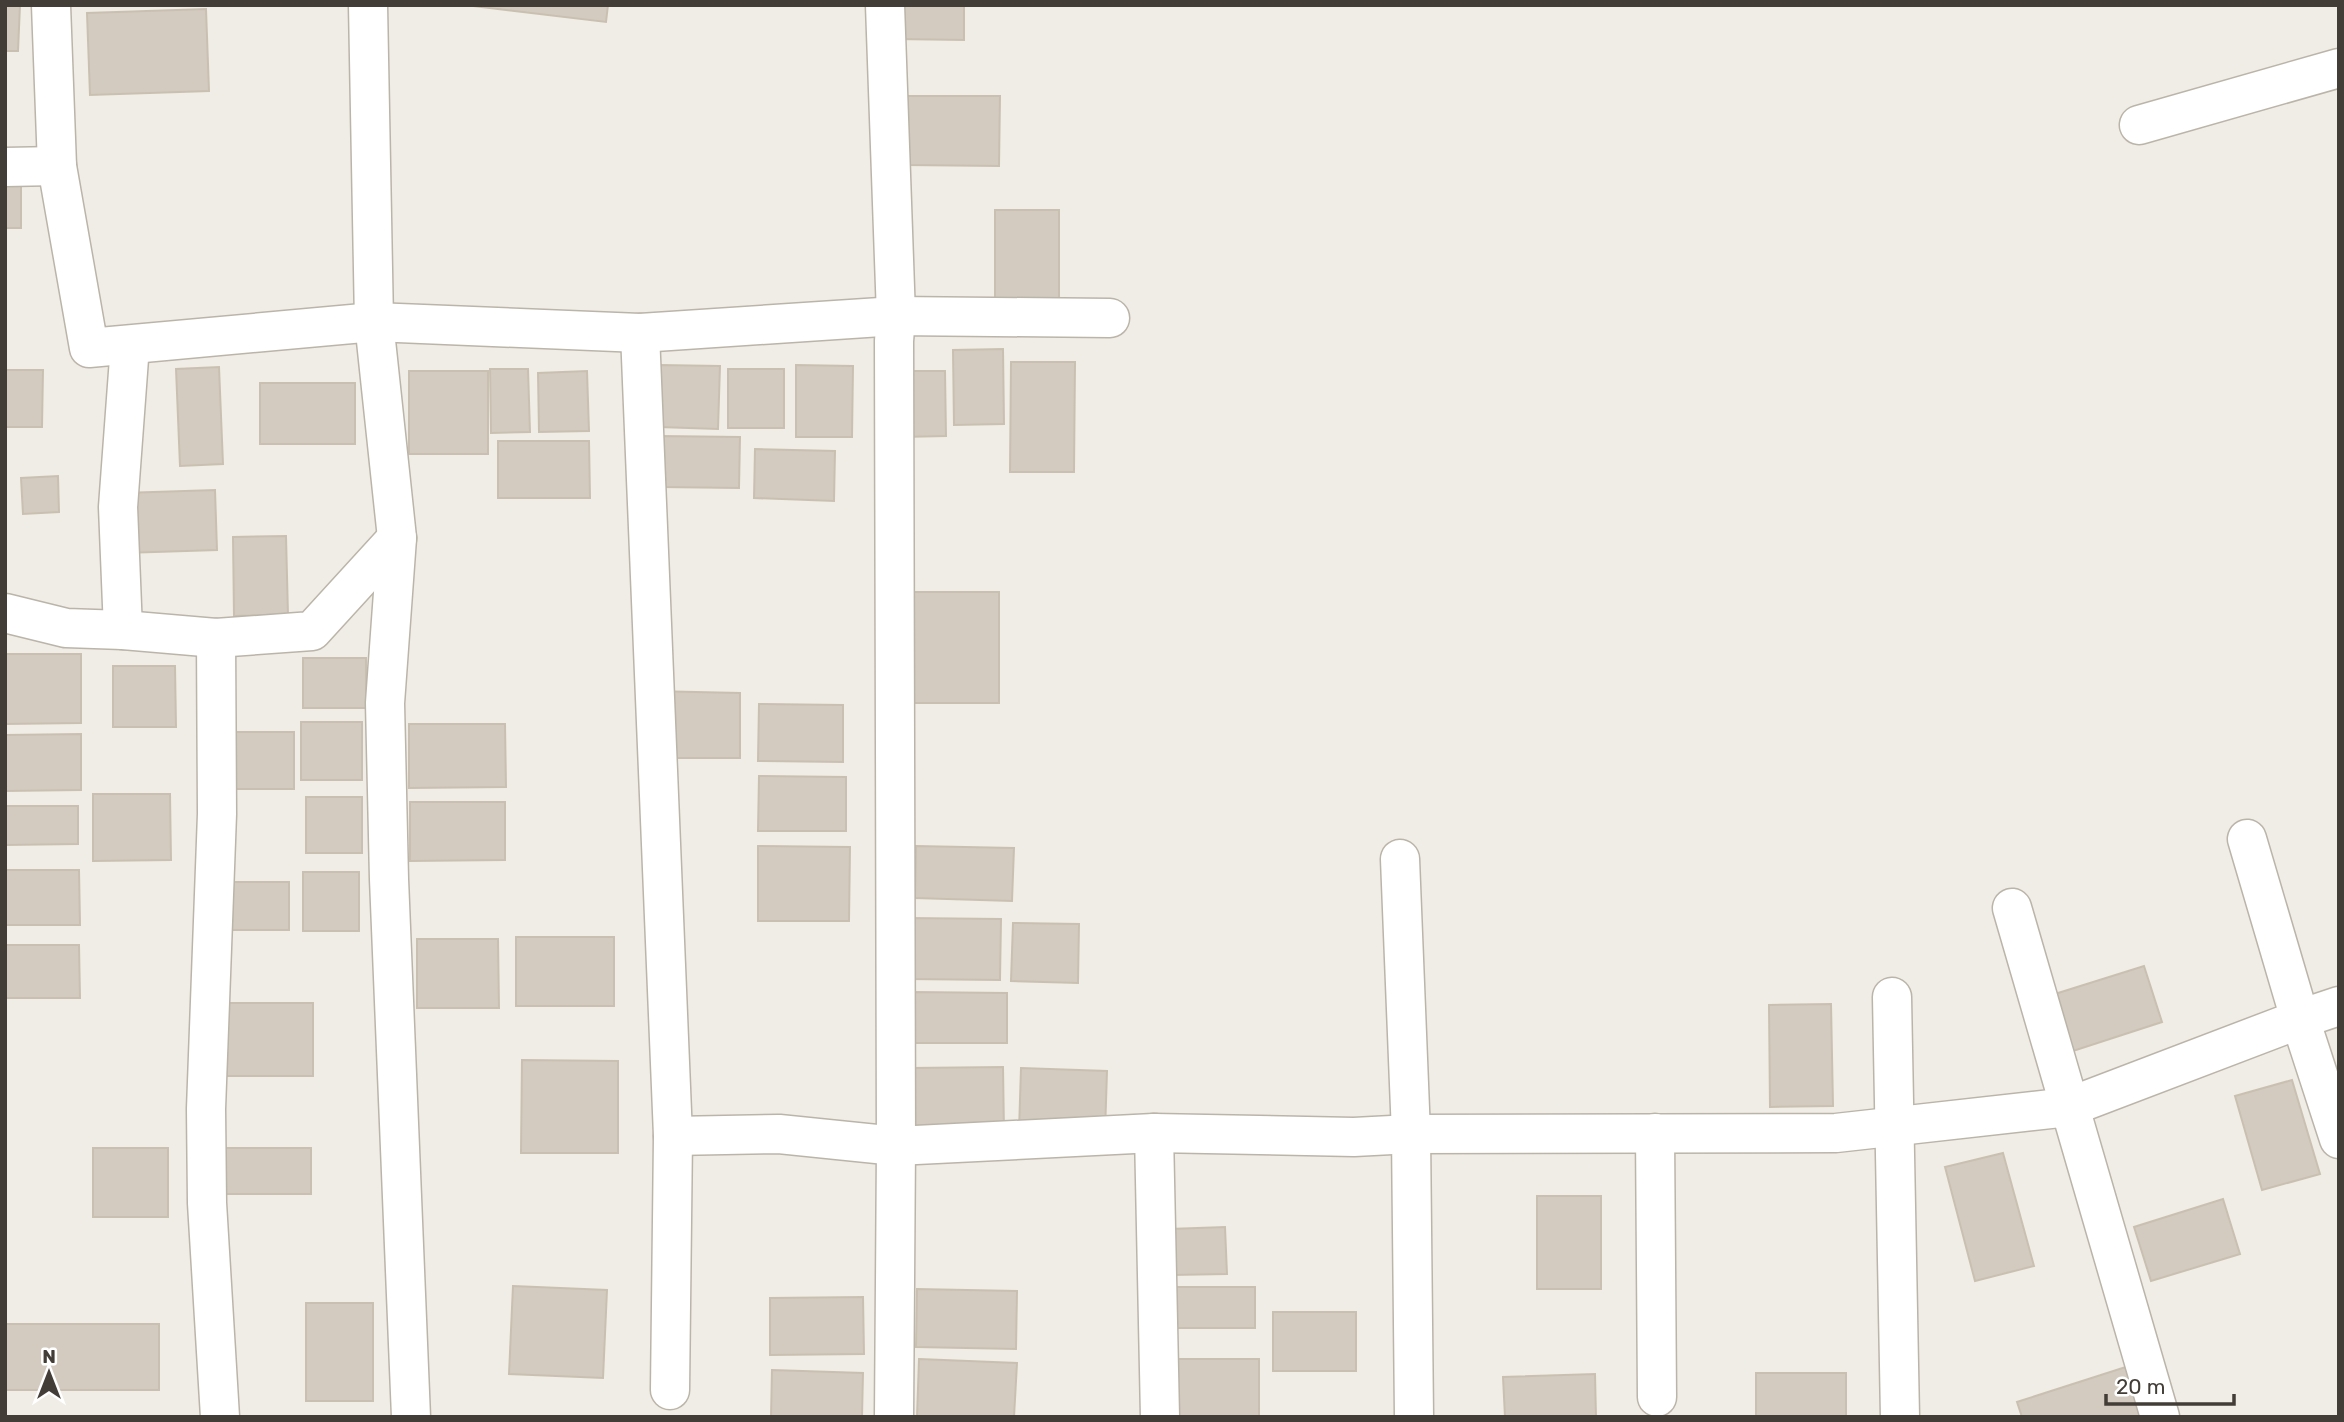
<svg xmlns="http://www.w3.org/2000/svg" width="2344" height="1422" font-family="Rubik,sans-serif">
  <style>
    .building { fill: #d3cbbf; stroke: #cac0b1; stroke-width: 2 }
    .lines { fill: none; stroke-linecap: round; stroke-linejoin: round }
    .minor-casing { stroke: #bbb4a9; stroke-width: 41 }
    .minor { stroke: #fff; stroke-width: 38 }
  </style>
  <rect width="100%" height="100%" fill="#f0ede6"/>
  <g class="building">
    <path d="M 5,5 L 20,5 L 18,51 L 5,51 Z"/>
    <path d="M 465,5 L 608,5 L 606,22 Z"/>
    <path d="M 896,5 L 964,5 L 964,40 L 895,39 Z"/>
    <path d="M 206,9 L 209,91 L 90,95 L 87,13 Z"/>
    <path d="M 907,96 L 1000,96 L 999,166 L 906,165 Z"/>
    <rect x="5" y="175" width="16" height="53"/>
    <rect x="995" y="210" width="64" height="89"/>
    <path d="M 1003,349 L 1004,424 L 954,425 L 953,350 Z"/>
    <path d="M 1011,362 L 1075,362 L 1074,472 L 1010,472 Z"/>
    <path d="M 660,365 L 720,366 L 718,429 L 659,427 Z"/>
    <path d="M 796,365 L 853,366 L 852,437 L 796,437 Z"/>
    <path d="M 219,367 L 223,464 L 180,466 L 176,369 Z"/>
    <path d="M 490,369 L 528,369 L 530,432 L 491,433 Z"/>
    <rect x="728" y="369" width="56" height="59"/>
    <path d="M 5,370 L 43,370 L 42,427 L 5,427 Z"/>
    <rect x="409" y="371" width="79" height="83"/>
    <path d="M 587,371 L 589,431 L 539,432 L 538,373 Z"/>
    <path d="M 901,371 L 945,371 L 946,436 L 901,437 Z"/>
    <rect x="260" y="383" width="95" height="61"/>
    <path d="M 661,436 L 740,437 L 739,488 L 660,487 Z"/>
    <path d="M 498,441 L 589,441 L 590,498 L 498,498 Z"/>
    <path d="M 755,449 L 835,451 L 834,501 L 754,498 Z"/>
    <path d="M 58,476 L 59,512 L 23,514 L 21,478 Z"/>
    <path d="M 215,490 L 217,550 L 124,553 L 123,493 Z"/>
    <path d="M 286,536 L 288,615 L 234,616 L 233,537 Z"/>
    <rect x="912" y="592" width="87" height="111"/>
    <path d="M 5,654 L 81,654 L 81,723 L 5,724 Z"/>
    <rect x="303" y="658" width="63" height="50"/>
    <path d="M 113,666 L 175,666 L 176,727 L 113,727 Z"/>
    <path d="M 651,691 L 740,693 L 740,758 L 651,758 Z"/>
    <path d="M 759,704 L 843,705 L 843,762 L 758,761 Z"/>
    <rect x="301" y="722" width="61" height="58"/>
    <path d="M 409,724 L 505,724 L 506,787 L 409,788 Z"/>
    <rect x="217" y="732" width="77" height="57"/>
    <path d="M 81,734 L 81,790 L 5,791 L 5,735 Z"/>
    <path d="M 759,776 L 846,777 L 846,831 L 758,831 Z"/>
    <path d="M 93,794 L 170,794 L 171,860 L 93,861 Z"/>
    <rect x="306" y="797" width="56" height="56"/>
    <path d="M 410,802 L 505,802 L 505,860 L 410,861 Z"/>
    <path d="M 5,806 L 78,806 L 78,844 L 5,845 Z"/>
    <path d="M 758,846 L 850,847 L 849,921 L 758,921 Z"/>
    <path d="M 916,846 L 1014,848 L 1012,901 L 915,898 Z"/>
    <path d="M 5,870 L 79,870 L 80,925 L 5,925 Z"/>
    <rect x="303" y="872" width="56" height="59"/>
    <rect x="222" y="882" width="67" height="48"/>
    <path d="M 908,918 L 1001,919 L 1000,980 L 907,979 Z"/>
    <path d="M 1013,923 L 1079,924 L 1078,983 L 1011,981 Z"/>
    <rect x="516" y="937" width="98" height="69"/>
    <path d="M 417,939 L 498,939 L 499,1008 L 417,1008 Z"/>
    <path d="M 5,945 L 79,945 L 80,998 L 5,998 Z"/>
    <path d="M 2144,966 L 2162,1022 L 2073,1051 L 2055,994 Z"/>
    <path d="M 913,992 L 1007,993 L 1007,1043 L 913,1043 Z"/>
    <rect x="216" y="1003" width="97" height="73"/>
    <path d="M 1831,1004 L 1833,1106 L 1770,1107 L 1769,1005 Z"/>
    <path d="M 522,1060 L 618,1061 L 618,1153 L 521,1153 Z"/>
    <path d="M 1003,1067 L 1004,1132 L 911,1134 L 910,1068 Z"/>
    <path d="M 1021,1068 L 1107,1071 L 1105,1133 L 1019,1131 Z"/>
    <path d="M 2292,1080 L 2320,1174 L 2262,1190 L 2235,1096 Z"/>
    <rect x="93" y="1148" width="75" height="69"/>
    <rect x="218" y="1148" width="93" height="46"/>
    <path d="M 2003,1153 L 2034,1266 L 1975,1281 L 1945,1167 Z"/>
    <rect x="1537" y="1196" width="64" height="93"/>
    <path d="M 2223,1199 L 2240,1254 L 2151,1281 L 2134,1227 Z"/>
    <path d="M 1225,1227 L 1227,1274 L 1171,1275 L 1169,1229 Z"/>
    <path d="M 513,1286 L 607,1290 L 603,1378 L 509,1374 Z"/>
    <rect x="1175" y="1287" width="80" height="41"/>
    <path d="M 917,1289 L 1017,1291 L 1016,1349 L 916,1347 Z"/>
    <path d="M 863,1297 L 864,1354 L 770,1355 L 770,1298 Z"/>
    <rect x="306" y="1303" width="67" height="98"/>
    <rect x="1273" y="1312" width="83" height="59"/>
    <rect x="5" y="1324" width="154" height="66"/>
    <path d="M 919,1359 L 1017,1363 L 1014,1417 L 917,1417 Z"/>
    <rect x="1167" y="1359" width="92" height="58"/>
    <path d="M 2135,1364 L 2152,1417 L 2022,1417 L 2017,1402 Z"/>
    <path d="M 772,1370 L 863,1373 L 862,1417 L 771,1417 Z"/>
    <rect x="1756" y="1373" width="90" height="44"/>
    <path d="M 1595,1374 L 1596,1417 L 1505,1417 L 1503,1377 Z"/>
  </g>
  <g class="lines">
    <g class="minor-casing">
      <g id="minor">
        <path d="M 51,5 L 57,166 L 89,348 L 374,322 L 640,333 L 896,316 L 1110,318"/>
        <path d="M 368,5 L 374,322 L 397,538 L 385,703 L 389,879 L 411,1417"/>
        <path d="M 885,5 L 896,316 L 894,341 L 896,1146 L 894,1417"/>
        <path d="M 2139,125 L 2339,68"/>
        <path d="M 5,167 L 57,166"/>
        <path d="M 640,333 L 673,1136 L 670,1390"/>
        <path d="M 5,613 L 66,628 L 123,630 L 216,638 L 312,631 L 397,538"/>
        <path d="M 123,630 L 118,507 L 130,345"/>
        <path d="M 216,638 L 217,814 L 206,1109 L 207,1203 L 220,1417"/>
        <path d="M 2247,839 L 2300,1019 L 2339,1139"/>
        <path d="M 1400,859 L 1411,1134 L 1414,1417"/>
        <path d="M 2012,908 L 2160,1417"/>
        <path d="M 1892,997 L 1900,1417"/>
        <path d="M 1154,1133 L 1160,1417"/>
        <path d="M 1655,1133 L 1657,1397"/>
        <path d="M 673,1136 L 779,1134 L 896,1146 L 1154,1133 L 1354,1137 L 1411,1134 L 1836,1133 L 2069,1107 L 2300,1019 L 2339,1006"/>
      </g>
    </g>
    <use href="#minor" class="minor"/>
  </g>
  <rect width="2344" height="1422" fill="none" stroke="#423d36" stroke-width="14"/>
  <g transform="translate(49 1373)" stroke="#ffffff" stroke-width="5" paint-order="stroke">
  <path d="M0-5L12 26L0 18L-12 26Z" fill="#423d36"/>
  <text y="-10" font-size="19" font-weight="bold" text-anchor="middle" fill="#423d36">N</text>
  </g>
  <path d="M2106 1394v10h128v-10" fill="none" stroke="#423d36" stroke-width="3.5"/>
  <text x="2116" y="1394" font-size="21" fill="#423d36" stroke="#ffffff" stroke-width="5" paint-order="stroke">20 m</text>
</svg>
